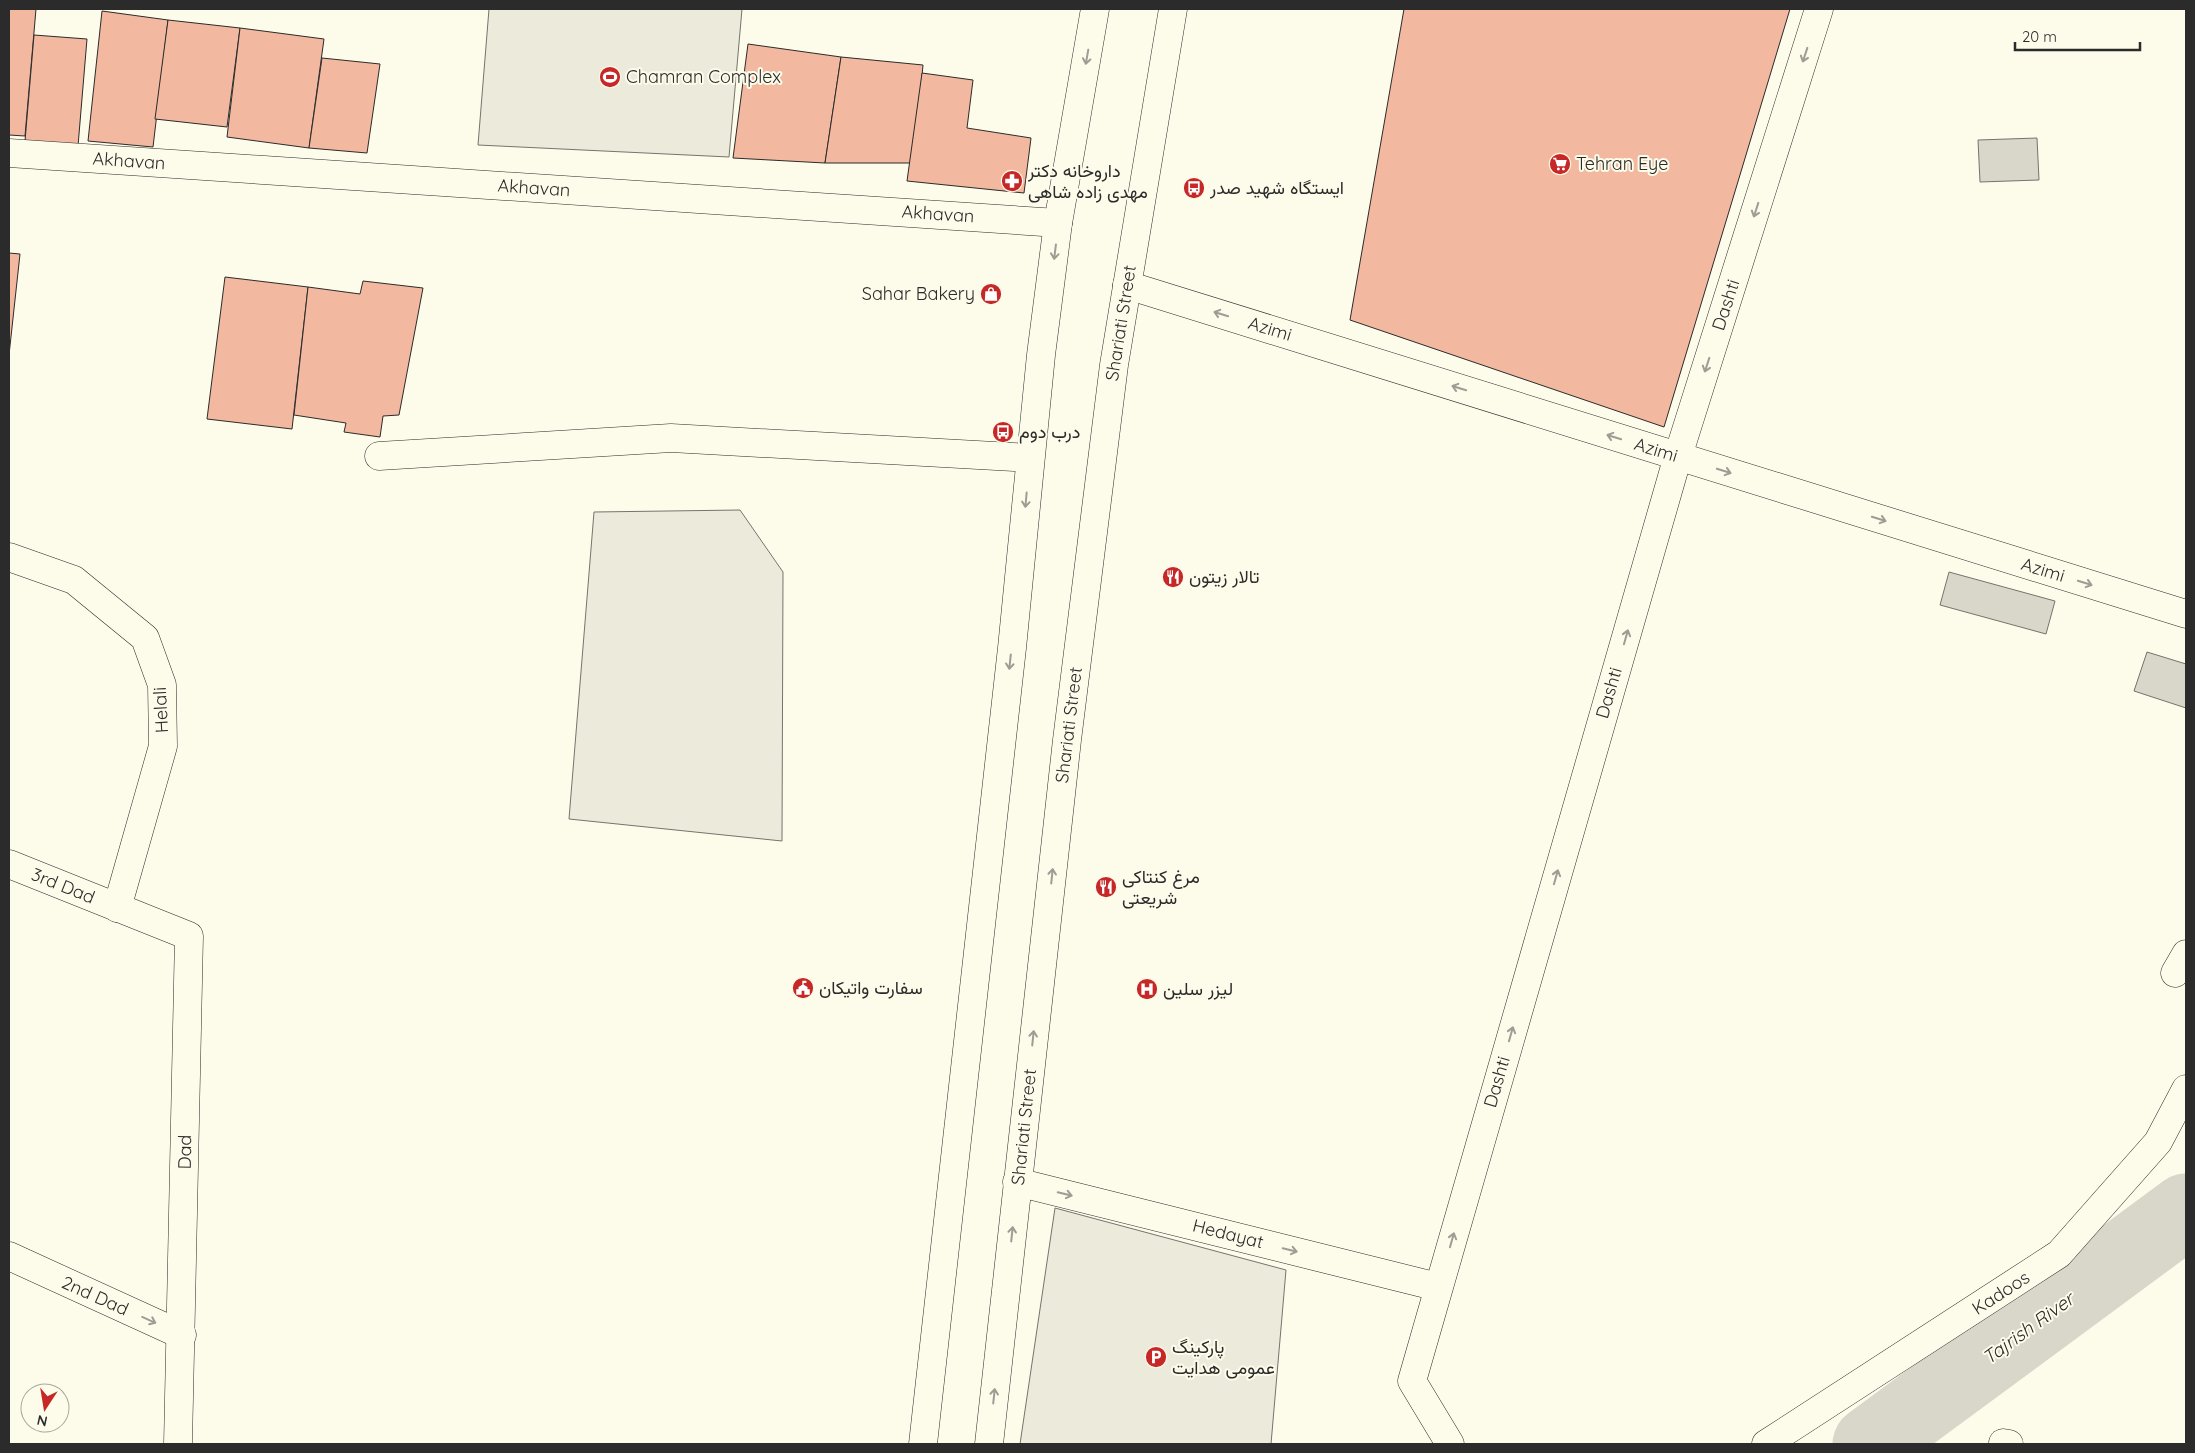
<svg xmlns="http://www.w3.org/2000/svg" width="2195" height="1453" font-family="Quicksand,Vazirmatn,sans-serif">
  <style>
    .green { fill: #ecebdb; stroke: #74746e }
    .parking { fill: #eceadb; stroke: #74746e }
    .water { fill: #d8d7c9; stroke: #74746e }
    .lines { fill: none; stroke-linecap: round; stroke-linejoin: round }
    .river { stroke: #d8d7c9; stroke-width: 75 }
    .building { fill: #f2b8a0; stroke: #2b2b2b }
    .minor-casing { stroke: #2b2b2b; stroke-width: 29 }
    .primary-casing { stroke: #2b2b2b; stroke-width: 29 }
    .minor { stroke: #fdfbea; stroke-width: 28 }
    .primary { stroke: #fdfbea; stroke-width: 28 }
    .oneway { stroke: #9e9d94 }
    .labels { text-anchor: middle; stroke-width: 4; stroke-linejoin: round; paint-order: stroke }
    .poi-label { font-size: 18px; fill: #2b2b2b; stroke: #fdfbea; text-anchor: start }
    .street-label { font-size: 18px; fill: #2b2b2b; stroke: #fdfbea }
    .water-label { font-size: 19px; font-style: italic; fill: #2b2b2b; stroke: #fdfbea }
  </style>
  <rect width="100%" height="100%" fill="#fdfbea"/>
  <g class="green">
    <path d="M 489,9 L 742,9 L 729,157 L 478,145 Z"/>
    <path d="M 740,510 L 783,572 L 782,841 L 569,819 L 594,512 Z"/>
  </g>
  <path class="parking" d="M 1055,1208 L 1286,1270 L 1271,1444 L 1020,1444 Z"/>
  <g class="water">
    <path d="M 2037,138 L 2039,180 L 1980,182 L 1978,140 Z"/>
    <path d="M 1949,572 L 2055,601 L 2046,634 L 1940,605 Z"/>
    <path d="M 2147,652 L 2186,664 L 2186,708 L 2134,691 Z"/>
  </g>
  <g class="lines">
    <path class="river" d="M 1870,1444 L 2186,1211"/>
  </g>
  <g class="building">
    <path d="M 9,9 L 36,9 L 25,136 L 9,135 Z"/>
    <path d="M 1404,9 L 1790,9 L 1664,427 L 1350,320 Z"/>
    <path d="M 102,11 L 168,20 L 153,147 L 88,141 Z"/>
    <path d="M 168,20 L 240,28 L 227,127 L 155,119 Z"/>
    <path d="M 240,28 L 324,39 L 309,148 L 227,137 Z"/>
    <path d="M 34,35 L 87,39 L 78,146 L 25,141 Z"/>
    <path d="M 748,44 L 841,57 L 825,163 L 733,158 Z"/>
    <path d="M 841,57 L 923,65 L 914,163 L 825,163 Z"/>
    <path d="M 322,58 L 380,64 L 367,153 L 309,148 Z"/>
    <path d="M 922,73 L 973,80 L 967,128 L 1031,138 L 1024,193 L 907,181 Z"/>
    <path d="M 9,253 L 20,254 L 9,355 Z"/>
    <path d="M 225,277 L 308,287 L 292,429 L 207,419 Z"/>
    <path d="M 363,281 L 423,288 L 399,415 L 383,416 L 380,437 L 344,432 L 346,423 L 294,415 L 308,287 L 360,294 Z"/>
  </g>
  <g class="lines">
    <g class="minor-casing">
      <g id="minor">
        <path d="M 9,153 L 1058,223"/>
        <path d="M 1127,285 L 2186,614"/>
        <path d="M 379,456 L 671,438 L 1030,458"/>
        <path d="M 9,557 L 74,580 L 145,638 L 162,685 L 163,746 L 117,908"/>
        <path d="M 9,864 L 189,936 L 178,1444"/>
        <path d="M 2175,973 L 2186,954"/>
        <path d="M 1017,1182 L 1438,1287"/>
        <path d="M 9,1256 L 182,1335"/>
        <path d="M 2003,1443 L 2009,1444"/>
        <path d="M 1450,1444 L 1412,1381 L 1678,456 L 1819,9"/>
        <path d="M 1766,1444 L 2059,1254 L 2158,1142 L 2186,1089"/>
      </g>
    </g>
    <g class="primary-casing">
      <g id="primary">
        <path d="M 923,1444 L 1012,648 L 1041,355 L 1058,223 L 1095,9"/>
        <path d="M 989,1444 L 1067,740 L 1114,365 L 1173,9"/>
      </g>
    </g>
    <use href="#minor" class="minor"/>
    <use href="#primary" class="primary"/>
  </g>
  <defs><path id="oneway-shaft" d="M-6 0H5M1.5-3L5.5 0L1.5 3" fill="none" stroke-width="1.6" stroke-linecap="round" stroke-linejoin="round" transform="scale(1.25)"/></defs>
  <g class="oneway">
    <use href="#oneway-shaft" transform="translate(1805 55) rotate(108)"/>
    <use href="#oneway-shaft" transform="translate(1087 57) rotate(100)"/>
    <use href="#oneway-shaft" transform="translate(1756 210) rotate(108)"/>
    <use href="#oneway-shaft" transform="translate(1055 252) rotate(97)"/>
    <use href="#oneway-shaft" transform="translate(1221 314) rotate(-163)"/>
    <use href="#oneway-shaft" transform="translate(1707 365) rotate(108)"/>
    <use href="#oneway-shaft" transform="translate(1459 388) rotate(-163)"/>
    <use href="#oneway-shaft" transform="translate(1614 437) rotate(-163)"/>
    <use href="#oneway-shaft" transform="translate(1724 471) rotate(17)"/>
    <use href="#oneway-shaft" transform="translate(1026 500) rotate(95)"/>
    <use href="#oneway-shaft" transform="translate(1879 519) rotate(17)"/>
    <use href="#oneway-shaft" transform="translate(2085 583) rotate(17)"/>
    <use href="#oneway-shaft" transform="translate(1626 637) rotate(-74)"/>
    <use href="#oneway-shaft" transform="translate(1010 662) rotate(96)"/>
    <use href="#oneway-shaft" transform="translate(1052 876) rotate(-84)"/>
    <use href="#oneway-shaft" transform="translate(1556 877) rotate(-74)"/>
    <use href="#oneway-shaft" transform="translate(1511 1034) rotate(-74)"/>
    <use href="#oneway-shaft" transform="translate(1033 1038) rotate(-84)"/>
    <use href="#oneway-shaft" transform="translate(1065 1194) rotate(14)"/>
    <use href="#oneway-shaft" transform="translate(1012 1234) rotate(-84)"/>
    <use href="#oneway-shaft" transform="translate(1452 1240) rotate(-74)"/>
    <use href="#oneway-shaft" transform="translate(1290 1250) rotate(14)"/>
    <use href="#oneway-shaft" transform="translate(149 1320) rotate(24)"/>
    <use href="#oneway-shaft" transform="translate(994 1396) rotate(-84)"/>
  </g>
  <defs>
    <g id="stadium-disc" transform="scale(1.125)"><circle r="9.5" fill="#c62828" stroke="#fdfbea"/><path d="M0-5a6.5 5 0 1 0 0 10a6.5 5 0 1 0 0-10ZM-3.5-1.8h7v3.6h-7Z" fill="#fff"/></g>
    <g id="supermarket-disc" transform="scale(1.125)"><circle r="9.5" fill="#c62828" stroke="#fdfbea"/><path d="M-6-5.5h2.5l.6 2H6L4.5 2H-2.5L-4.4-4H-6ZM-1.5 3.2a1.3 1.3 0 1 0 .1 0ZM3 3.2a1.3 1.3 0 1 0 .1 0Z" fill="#fff"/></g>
    <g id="pharmacy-disc" transform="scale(1.125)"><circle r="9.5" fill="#c62828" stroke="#fdfbea"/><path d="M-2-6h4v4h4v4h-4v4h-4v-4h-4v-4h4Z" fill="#fff"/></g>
    <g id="bus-disc" transform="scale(1.125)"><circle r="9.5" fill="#c62828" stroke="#fdfbea"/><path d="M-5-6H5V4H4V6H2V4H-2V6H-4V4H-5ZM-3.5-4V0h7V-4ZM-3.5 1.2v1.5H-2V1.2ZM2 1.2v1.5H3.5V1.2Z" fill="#fff"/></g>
    <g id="shop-disc" transform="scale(1.125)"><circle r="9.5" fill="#c62828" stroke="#fdfbea"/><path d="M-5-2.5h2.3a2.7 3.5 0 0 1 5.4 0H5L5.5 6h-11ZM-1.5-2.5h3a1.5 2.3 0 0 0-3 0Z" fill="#fff"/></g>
    <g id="restaurant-disc" transform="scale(1.125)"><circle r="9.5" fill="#c62828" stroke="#fdfbea"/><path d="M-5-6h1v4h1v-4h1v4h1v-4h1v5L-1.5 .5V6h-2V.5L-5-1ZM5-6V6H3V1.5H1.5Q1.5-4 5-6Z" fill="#fff"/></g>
    <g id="civic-disc" transform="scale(1.125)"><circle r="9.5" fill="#c62828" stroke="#fdfbea"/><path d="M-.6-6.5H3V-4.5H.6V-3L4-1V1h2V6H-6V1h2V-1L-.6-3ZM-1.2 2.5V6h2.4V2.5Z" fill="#fff"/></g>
    <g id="hospital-disc" transform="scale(1.125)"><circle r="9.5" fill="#c62828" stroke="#fdfbea"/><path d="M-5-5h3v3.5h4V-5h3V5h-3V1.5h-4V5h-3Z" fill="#fff"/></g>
    <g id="parking-disc" transform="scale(1.125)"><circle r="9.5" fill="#c62828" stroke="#fdfbea"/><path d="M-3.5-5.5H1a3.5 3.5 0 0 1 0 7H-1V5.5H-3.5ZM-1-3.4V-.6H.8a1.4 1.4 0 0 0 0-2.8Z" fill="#fff"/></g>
  </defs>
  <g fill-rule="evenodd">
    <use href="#stadium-disc" x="610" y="77"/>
    <use href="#supermarket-disc" x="1560" y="164"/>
    <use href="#pharmacy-disc" x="1012" y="181"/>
    <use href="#bus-disc" x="1194" y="188"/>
    <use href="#shop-disc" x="991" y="294"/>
    <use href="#bus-disc" x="1003" y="432"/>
    <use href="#restaurant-disc" x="1173" y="577"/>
    <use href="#restaurant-disc" x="1106" y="887"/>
    <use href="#civic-disc" x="803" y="988"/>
    <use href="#hospital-disc" x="1147" y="989"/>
    <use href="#parking-disc" x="1156" y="1357"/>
  </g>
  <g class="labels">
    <g class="poi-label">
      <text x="626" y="83">Chamran Complex</text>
      <text x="1576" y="170">Tehran Eye</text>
      <text x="1028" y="177">داروخانه دکتر<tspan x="1028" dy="21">مهدی زاده شاهی</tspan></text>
      <text x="1210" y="194">ایستگاه شهید صدر</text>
      <text x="975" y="300" text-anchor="end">Sahar Bakery</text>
      <text x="1019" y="438">درب دوم</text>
      <text x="1189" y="583">تالار زیتون</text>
      <text x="1122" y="883">مرغ کنتاکی<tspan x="1122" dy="21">شریعتی</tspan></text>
      <text x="819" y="994">سفارت واتیکان</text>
      <text x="1163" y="995">لیزر سلین</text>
      <text x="1172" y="1353">پارکینگ<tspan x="1172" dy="21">عمومی هدایت</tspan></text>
    </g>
    <g class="street-label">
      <text transform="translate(129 161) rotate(4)" y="6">Akhavan</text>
      <text transform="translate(534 188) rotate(4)" y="6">Akhavan</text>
      <text transform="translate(938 214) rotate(4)" y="6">Akhavan</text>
      <text transform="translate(1726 305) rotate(-72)" y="6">Dashti</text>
      <text transform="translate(1121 323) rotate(-81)" y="6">Shariati Street</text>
      <text transform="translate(1270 329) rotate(17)" y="6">Azimi</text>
      <text transform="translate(1656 450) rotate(17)" y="6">Azimi</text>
      <text transform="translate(2043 570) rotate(17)" y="6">Azimi</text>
      <text transform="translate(1609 693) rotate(-74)" y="6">Dashti</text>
      <text transform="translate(161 710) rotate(-93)" y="6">Helali</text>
      <text transform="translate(1069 725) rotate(-83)" y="6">Shariati Street</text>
      <text transform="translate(63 886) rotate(22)" y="6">3rd Dad</text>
      <text transform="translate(1497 1082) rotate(-74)" y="6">Dashti</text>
      <text transform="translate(1024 1127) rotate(-84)" y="6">Shariati Street</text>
      <text transform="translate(185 1152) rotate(-89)" y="6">Dad</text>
      <text transform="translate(1228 1234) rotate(14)" y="6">Hedayat</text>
      <text transform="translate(2001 1293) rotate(-33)" y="6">Kadoos</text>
      <text transform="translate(95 1296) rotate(24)" y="6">2nd Dad</text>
    </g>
    <g class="water-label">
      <text transform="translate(2028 1328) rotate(-36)" y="7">Tajrish River</text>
    </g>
  </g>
  <rect width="2195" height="1453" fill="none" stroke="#2b2b2b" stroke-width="20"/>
  <g transform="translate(45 1408) rotate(192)"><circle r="24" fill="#fdfbea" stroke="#a9a89e"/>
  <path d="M0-4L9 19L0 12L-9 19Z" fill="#c62828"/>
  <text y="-8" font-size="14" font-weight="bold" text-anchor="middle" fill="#2b2b2b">N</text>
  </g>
  <path d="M2015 42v8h125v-8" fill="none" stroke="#2b2b2b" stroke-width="2.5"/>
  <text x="2022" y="42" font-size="15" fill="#2b2b2b" stroke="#fdfbea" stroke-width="4" paint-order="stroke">20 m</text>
</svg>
